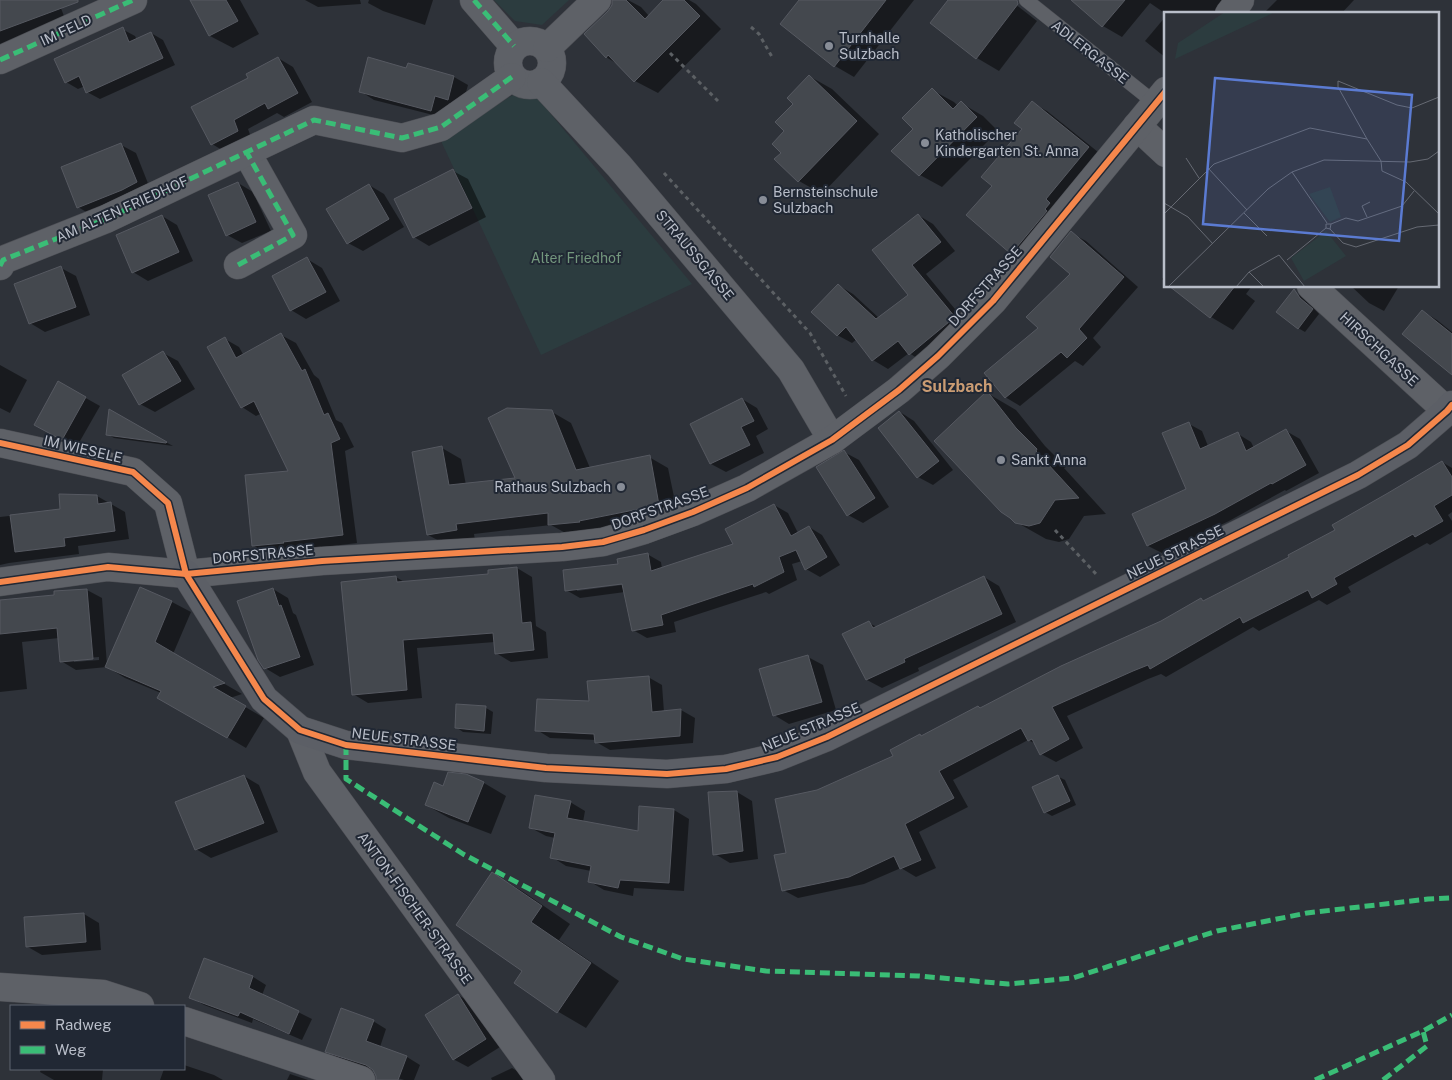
<svg xmlns="http://www.w3.org/2000/svg" width="1452" height="1080" font-family="'Public Sans',sans-serif">
  <style>
    .green { fill: #2c3c3f }
    .shadow { fill: #0007; fill-rule: evenodd }
    .building { fill: #44484e; stroke: #565961 }
    .lines { fill: none; stroke-linecap: round; stroke-linejoin: round }
    .lane-casing { stroke: #4c4e54; stroke-width: 15 }
    .street-casing { stroke: #4c4e54; stroke-width: 29 }
    .secondary-casing { stroke: #4c4e54; stroke-width: 29 }
    .path { stroke: #5c6064; stroke-width: 3; stroke-dasharray: 4 4; stroke-linecap: butt }
    .lane { stroke: #5e6167; stroke-width: 14 }
    .street { stroke: #5e6167; stroke-width: 28 }
    .secondary { stroke: #5c5f66; stroke-width: 28 }
    .quiet { stroke: #3abd76; stroke-width: 5; stroke-dasharray: 10 5; stroke-linecap: butt }
    .cycleway-casing { stroke: #212834; stroke-width: 9 }
    .cycleway { stroke: #f5874c; stroke-width: 6 }
    .poi-dot { fill: #888d97; stroke: #212834; stroke-width: 2 }
    .labels { text-anchor: middle; stroke-width: 4; stroke-linejoin: round; paint-order: stroke }
    .street-label { font-size: 14px; fill: #b9bec9; stroke: #212834 }
    .poi-label { font-size: 14px; fill: #b9bec9; stroke: #212834; text-anchor: start }
    .park-label { font-size: 14px; fill: #73977d; stroke: #212834 }
    .quarter-label { font-size: 16px; font-weight: bold; fill: #ca9c73; stroke: #212834 }
    .inset-road { fill: none; stroke: #666a73; stroke-width: 1 }
    .view { fill: #5b7bd2; fill-opacity: 0.15; stroke: #5b7bd2; stroke-width: 2.5 }
    .inset-edge { fill: none; stroke: #b9bec9; stroke-width: 2.5 }
  </style>
  <rect width="100%" height="100%" fill="#2e3239"/>
  <g class="green">
    <path d="M 494,0 L 569,0 L 542,25 L 515,21 Z"/>
    <path d="M 516,93 L 535,95 L 692,284 L 541,355 L 441,141 Z"/>
  </g>
  <g class="shadow">
    <path d="M 0,0 L 58,0 L 68,27 L 0,52 Z"/>
    <path d="M 191,0 L 240,0 L 259,34 L 233,48 L 210,36 Z"/>
    <path d="M 305,0 L 360,0 L 361,4 L 318,7 Z"/>
    <path d="M 369,0 L 433,0 L 425,25 L 383,11 L 368,3 Z"/>
    <path d="M 613,0 L 628,0 L 641,7 L 649,16 L 665,0 L 689,0 L 696,4 L 721,29 L 658,93 L 635,81 L 619,65 L 606,57 Z"/>
    <path d="M 801,0 L 914,0 L 854,77 L 835,66 L 782,24 Z"/>
    <path d="M 949,0 L 1010,0 L 1037,21 L 999,71 L 977,58 Z"/>
    <path d="M 1074,0 L 1230,0 L 1220,14 L 1166,14 L 1150,3 L 1122,37 L 1103,26 Z"/>
    <path d="M 1277,0 L 1354,0 L 1341,14 L 1263,14 Z"/>
    <path d="M 1166,16 L 1166,58 L 1145,41 Z"/>
    <path d="M 122,29 L 135,36 L 137,40 L 151,33 L 163,40 L 175,65 L 100,99 L 87,92 L 85,86 L 78,89 L 66,82 Z"/>
    <path d="M 278,58 L 293,67 L 312,102 L 284,117 L 277,113 L 248,129 L 252,140 L 227,153 L 212,144 L 250,79 Z"/>
    <path d="M 407,69 L 454,77 L 468,85 L 462,107 L 449,103 L 445,118 L 374,100 L 360,91 Z"/>
    <path d="M 809,76 L 832,89 L 879,134 L 822,194 L 799,181 L 776,159 L 782,153 L 786,131 L 795,104 Z"/>
    <path d="M 932,90 L 954,102 L 958,106 L 961,103 L 983,116 L 998,131 L 942,187 L 920,175 L 915,129 Z"/>
    <path d="M 1032,103 L 1047,111 L 1103,156 L 1027,261 L 1012,253 L 993,185 L 1024,129 Z"/>
    <path d="M 121,145 L 136,153 L 151,191 L 93,216 L 78,207 Z"/>
    <path d="M 453,171 L 468,179 L 486,217 L 429,246 L 414,237 Z"/>
    <path d="M 238,183 L 253,192 L 271,231 L 242,243 L 227,235 Z"/>
    <path d="M 369,185 L 384,194 L 404,227 L 363,251 L 348,243 Z"/>
    <path d="M 918,215 L 933,224 L 955,251 L 926,274 L 969,326 L 925,363 L 909,353 L 888,369 L 873,360 L 857,339 L 852,343 L 837,335 L 838,285 L 853,294 L 879,318 L 910,295 L 874,250 Z"/>
    <path d="M 162,216 L 177,225 L 193,261 L 148,281 L 133,272 Z"/>
    <path d="M 1071,233 L 1086,241 L 1138,287 L 1093,338 L 1101,347 L 1083,366 L 1075,361 L 1020,406 L 1005,397 L 1040,328 L 1072,274 Z"/>
    <path d="M 307,259 L 322,268 L 340,301 L 306,319 L 291,310 L 273,277 Z"/>
    <path d="M 61,268 L 76,276 L 90,315 L 45,332 L 30,323 Z"/>
    <path d="M 1166,274 L 1166,283 L 1162,279 Z"/>
    <path d="M 1171,286 L 1252,286 L 1246,294 L 1255,301 L 1233,330 L 1211,317 Z"/>
    <path d="M 1351,286 L 1399,286 L 1384,311 L 1369,303 Z"/>
    <path d="M 1297,294 L 1304,298 L 1319,314 L 1305,332 L 1298,328 Z"/>
    <path d="M 1422,311 L 1437,320 L 1452,332 L 1452,373 Z"/>
    <path d="M 281,335 L 296,343 L 314,375 L 319,379 L 336,420 L 342,423 L 354,447 L 345,451 L 357,543 L 267,554 L 253,545 L 290,472 L 262,413 L 256,416 L 242,407 L 225,339 L 239,347 L 244,356 Z"/>
    <path d="M 163,353 L 178,361 L 195,389 L 155,412 L 140,404 Z"/>
    <path d="M 0,365 L 27,380 L 10,413 L 0,408 Z"/>
    <path d="M 59,383 L 100,406 L 76,448 L 35,425 Z"/>
    <path d="M 987,393 L 1016,410 L 1045,446 L 1066,467 L 1064,468 L 1106,514 L 1084,516 L 1069,539 L 1059,542 L 1046,539 L 1016,522 Z"/>
    <path d="M 742,399 L 757,408 L 768,429 L 756,436 L 764,453 L 726,472 L 711,464 L 691,424 Z"/>
    <path d="M 110,411 L 173,446 L 114,438 L 107,434 Z"/>
    <path d="M 552,412 L 571,423 L 590,468 L 649,457 L 668,468 L 678,516 L 569,535 L 551,525 L 474,534 L 475,540 L 447,545 L 428,535 L 442,448 L 461,459 L 466,485 L 517,479 Z"/>
    <path d="M 900,412 L 914,421 L 953,470 L 933,485 L 918,477 Z"/>
    <path d="M 1189,424 L 1202,431 L 1208,446 L 1238,434 L 1251,442 L 1254,448 L 1286,431 L 1300,439 L 1319,473 L 1286,491 L 1285,490 L 1229,521 L 1162,553 L 1148,546 L 1134,515 L 1187,489 Z"/>
    <path d="M 844,452 L 859,460 L 889,507 L 863,523 L 848,515 Z"/>
    <path d="M 1442,462 L 1452,468 L 1452,512 L 1448,515 L 1452,521 L 1452,532 L 1430,545 L 1427,543 L 1348,587 L 1351,592 L 1327,605 L 1319,600 L 1259,631 L 1253,627 L 1166,677 L 1161,674 L 1148,679 L 1067,716 L 1083,748 L 1056,762 L 1041,754 L 1036,744 L 1028,740 L 953,780 L 968,807 L 919,832 L 936,868 L 916,877 L 901,868 L 864,884 L 798,898 L 783,890 L 788,854 L 817,791 L 894,756 L 922,737 L 1162,622 L 1201,600 L 1205,601 L 1291,558 L 1336,530 Z"/>
    <path d="M 97,496 L 125,512 L 129,539 L 78,546 L 79,554 L 9,563 L 0,565 L 0,517 L 61,510 Z"/>
    <path d="M 774,505 L 788,513 L 798,533 L 809,527 L 822,535 L 840,565 L 820,577 L 806,569 L 802,561 L 792,564 L 797,580 L 769,594 L 766,592 L 674,622 L 676,632 L 647,638 L 633,630 L 625,592 L 580,598 L 566,590 L 619,565 L 647,554 L 661,562 L 662,569 L 735,544 ZM 628,582 L 629,584 L 577,591 L 577,588 Z"/>
    <path d="M 517,568 L 532,577 L 536,626 L 546,632 L 548,658 L 511,662 L 496,653 L 495,642 L 417,648 L 422,698 L 368,703 L 353,694 L 396,577 L 406,583 L 489,575 Z"/>
    <path d="M 984,577 L 999,586 L 1016,622 L 918,668 L 919,671 L 882,688 L 867,680 L 869,623 L 877,627 Z"/>
    <path d="M 140,588 L 172,602 L 191,612 L 173,654 L 242,694 L 230,698 L 264,718 L 246,748 L 159,697 L 161,693 L 125,678 L 107,667 L 76,670 L 61,661 L 59,638 L 22,642 L 27,689 L 0,692 L 0,602 L 55,596 L 87,590 L 102,598 L 107,665 ZM 99,657 L 99,660 L 74,662 L 74,659 Z"/>
    <path d="M 273,589 L 288,598 L 293,613 L 296,615 L 314,665 L 280,677 L 265,668 Z"/>
    <path d="M 808,657 L 823,665 L 836,710 L 789,724 L 774,715 Z"/>
    <path d="M 648,677 L 662,685 L 664,712 L 681,710 L 695,718 L 693,743 L 610,750 L 596,742 L 596,740 L 550,738 L 537,730 L 590,703 Z"/>
    <path d="M 458,705 L 486,708 L 493,712 L 491,734 L 463,732 L 456,727 Z"/>
    <path d="M 244,776 L 259,785 L 278,832 L 211,858 L 196,849 Z"/>
    <path d="M 1057,776 L 1065,780 L 1076,805 L 1052,816 L 1045,812 Z"/>
    <path d="M 484,783 L 506,796 L 491,834 L 449,818 L 426,805 L 444,788 Z"/>
    <path d="M 737,792 L 752,801 L 758,859 L 730,863 L 715,854 Z"/>
    <path d="M 570,802 L 585,811 L 583,822 L 639,832 L 641,808 L 674,810 L 689,819 L 684,891 L 634,888 L 633,896 L 604,890 L 589,881 L 591,871 L 566,866 L 552,857 L 555,838 L 546,836 L 531,828 Z"/>
    <path d="M 493,874 L 522,891 L 570,924 L 559,940 L 619,981 L 586,1028 L 557,1011 L 524,971 Z"/>
    <path d="M 84,914 L 99,923 L 101,950 L 42,955 L 28,947 Z"/>
    <path d="M 205,959 L 253,977 L 266,985 L 262,995 L 298,1012 L 312,1019 L 302,1040 L 253,1019 L 252,1023 L 204,1005 L 190,997 Z"/>
    <path d="M 458,995 L 473,1004 L 500,1047 L 468,1067 L 453,1059 Z"/>
    <path d="M 373,1021 L 386,1029 L 380,1047 L 407,1057 L 420,1065 L 414,1080 L 404,1080 L 376,1071 L 340,1059 L 326,1051 Z"/>
    <path d="M 184,1065 L 214,1075 L 223,1080 L 160,1080 L 164,1069 L 184,1069 Z"/>
    <path d="M 512,1068 L 519,1072 L 523,1080 L 492,1080 L 491,1078 Z"/>
    <path d="M 41,1069 L 103,1069 L 102,1080 L 54,1080 L 40,1072 Z"/>
    <path d="M 290,1074 L 308,1080 L 287,1080 Z"/>
  </g>
  <g class="building">
    <path d="M 0,0 L 78,0 L 78,2 L 0,31 Z"/>
    <path d="M 190,0 L 226,0 L 238,21 L 209,36 Z"/>
    <path d="M 612,0 L 626,0 L 645,19 L 663,0 L 684,0 L 700,16 L 634,82 L 608,55 L 606,58 L 584,34 L 608,11 L 612,5 Z"/>
    <path d="M 799,0 L 886,0 L 834,67 L 780,24 Z"/>
    <path d="M 948,0 L 1017,0 L 1018,4 L 976,59 L 930,23 Z"/>
    <path d="M 1071,0 L 1125,0 L 1102,27 Z"/>
    <path d="M 123,27 L 129,42 L 151,32 L 163,58 L 86,93 L 79,76 L 65,83 L 54,59 Z"/>
    <path d="M 278,57 L 298,93 L 268,109 L 265,103 L 234,120 L 238,131 L 211,145 L 191,107 L 248,78 L 246,74 Z"/>
    <path d="M 368,57 L 406,68 L 408,63 L 454,76 L 448,100 L 435,96 L 431,111 L 359,92 Z"/>
    <path d="M 809,75 L 857,121 L 798,182 L 774,159 L 781,153 L 772,144 L 784,131 L 775,122 L 793,104 L 787,98 Z"/>
    <path d="M 932,88 L 953,109 L 961,101 L 977,117 L 919,176 L 891,151 L 913,129 L 902,118 Z"/>
    <path d="M 1032,101 L 1089,147 L 1046,199 L 1050,203 L 1045,209 L 1047,211 L 1011,254 L 966,215 L 992,186 L 981,177 L 1022,129 L 1014,123 Z"/>
    <path d="M 121,143 L 137,182 L 122,190 L 77,208 L 61,167 Z"/>
    <path d="M 453,169 L 472,208 L 413,238 L 394,199 Z"/>
    <path d="M 238,182 L 256,222 L 226,236 L 208,195 Z"/>
    <path d="M 369,184 L 389,219 L 347,244 L 326,209 Z"/>
    <path d="M 918,214 L 941,242 L 912,265 L 955,317 L 909,355 L 898,341 L 872,361 L 846,327 L 837,336 L 811,312 L 838,284 L 876,319 L 908,295 L 872,250 Z"/>
    <path d="M 162,215 L 179,252 L 132,273 L 116,235 Z"/>
    <path d="M 1071,231 L 1124,277 L 1079,329 L 1087,338 L 1067,358 L 1061,352 L 1005,398 L 984,373 L 1038,328 L 1026,317 L 1070,274 L 1050,257 Z"/>
    <path d="M 307,257 L 326,292 L 290,311 L 272,276 Z"/>
    <path d="M 61,266 L 76,307 L 29,324 L 14,284 Z"/>
    <path d="M 1169,286 L 1235,286 L 1210,318 Z"/>
    <path d="M 1294,289 L 1300,298 L 1313,309 L 1298,329 L 1276,312 Z"/>
    <path d="M 1422,310 L 1452,334 L 1452,375 L 1402,334 Z"/>
    <path d="M 281,333 L 302,371 L 305,369 L 324,415 L 328,413 L 340,439 L 331,443 L 343,535 L 283,542 L 284,543 L 252,546 L 245,475 L 288,471 L 254,401 L 241,408 L 207,347 L 225,337 L 236,358 Z"/>
    <path d="M 163,351 L 181,381 L 139,405 L 122,375 Z"/>
    <path d="M 58,381 L 86,397 L 62,440 L 34,425 Z"/>
    <path d="M 987,391 L 1016,428 L 1037,449 L 1036,451 L 1079,498 L 1055,500 L 1040,523 L 1029,526 L 1015,523 L 1010,518 L 1001,512 L 934,441 Z"/>
    <path d="M 742,398 L 754,421 L 741,427 L 750,445 L 710,464 L 690,424 Z"/>
    <path d="M 507,408 L 552,410 L 576,470 L 650,455 L 659,505 L 579,521 L 580,522 L 548,525 L 548,513 L 456,524 L 457,530 L 427,535 L 412,452 L 442,446 L 449,485 L 515,478 L 488,418 Z"/>
    <path d="M 109,409 L 167,442 L 166,443 L 106,435 Z"/>
    <path d="M 899,411 L 939,461 L 917,478 L 878,428 Z"/>
    <path d="M 1189,422 L 1200,449 L 1238,432 L 1246,451 L 1286,429 L 1306,465 L 1272,484 L 1271,483 L 1215,514 L 1147,546 L 1132,514 L 1186,489 L 1162,433 Z"/>
    <path d="M 844,450 L 875,498 L 847,516 L 816,467 Z"/>
    <path d="M 1442,461 L 1452,477 L 1452,495 L 1434,506 L 1443,521 L 1415,537 L 1413,534 L 1334,578 L 1337,584 L 1312,598 L 1308,590 L 1243,623 L 1240,617 L 1150,669 L 1148,665 L 1133,671 L 1052,707 L 1069,739 L 1040,755 L 1032,739 L 1028,741 L 1021,728 L 939,771 L 954,798 L 905,824 L 921,860 L 900,869 L 894,856 L 849,877 L 782,891 L 774,855 L 786,853 L 775,799 L 817,790 L 893,756 L 890,750 L 920,734 L 921,736 L 978,706 L 980,708 L 1061,666 L 1161,621 L 1201,598 L 1203,601 L 1289,557 L 1288,555 L 1335,530 L 1332,525 L 1388,493 Z"/>
    <path d="M 59,494 L 97,495 L 98,504 L 111,502 L 115,531 L 64,538 L 65,546 L 15,552 L 10,515 L 60,509 Z"/>
    <path d="M 774,504 L 791,536 L 809,526 L 827,557 L 805,570 L 796,550 L 779,557 L 784,572 L 754,587 L 753,584 L 661,615 L 663,625 L 632,631 L 622,584 L 565,591 L 563,570 L 618,564 L 617,559 L 648,553 L 651,571 L 733,544 L 725,529 Z"/>
    <path d="M 517,567 L 522,623 L 531,622 L 534,650 L 495,654 L 493,633 L 403,640 L 407,690 L 352,695 L 341,582 L 396,576 L 397,582 L 488,574 L 488,570 Z"/>
    <path d="M 984,576 L 1002,614 L 904,659 L 905,662 L 866,680 L 842,634 L 869,621 L 873,628 Z"/>
    <path d="M 140,587 L 172,601 L 155,642 L 225,683 L 213,687 L 246,706 L 227,738 L 157,698 L 161,691 L 105,667 Z"/>
    <path d="M 273,588 L 279,606 L 281,605 L 300,657 L 264,669 L 258,660 L 237,601 Z"/>
    <path d="M 87,589 L 93,659 L 60,662 L 57,628 L 0,634 L 0,600 L 54,595 L 54,591 Z"/>
    <path d="M 808,655 L 822,702 L 773,716 L 759,669 Z"/>
    <path d="M 649,676 L 652,712 L 681,709 L 680,736 L 595,743 L 594,734 L 535,731 L 537,699 L 589,701 L 587,681 Z"/>
    <path d="M 456,704 L 486,706 L 484,731 L 455,728 Z"/>
    <path d="M 448,772 L 466,774 L 484,782 L 468,822 L 425,805 L 434,782 L 443,786 Z"/>
    <path d="M 244,775 L 264,823 L 195,850 L 175,802 Z"/>
    <path d="M 1058,775 L 1070,801 L 1044,813 L 1032,787 Z"/>
    <path d="M 737,791 L 743,851 L 713,855 L 708,792 Z"/>
    <path d="M 535,795 L 571,801 L 567,818 L 638,831 L 639,806 L 674,809 L 669,883 L 620,880 L 618,888 L 588,882 L 591,866 L 550,858 L 555,833 L 529,828 Z"/>
    <path d="M 492,872 L 542,906 L 531,922 L 591,963 L 557,1013 L 514,983 L 522,971 L 456,925 Z"/>
    <path d="M 84,913 L 86,942 L 26,947 L 24,917 Z"/>
    <path d="M 204,958 L 253,976 L 249,988 L 299,1011 L 289,1034 L 240,1012 L 238,1016 L 189,998 Z"/>
    <path d="M 458,994 L 486,1039 L 453,1060 L 425,1015 Z"/>
    <path d="M 341,1008 L 374,1020 L 366,1041 L 407,1056 L 398,1080 L 376,1080 L 376,1076 L 373,1070 L 366,1065 L 325,1052 Z"/>
  </g>
  <g class="lines">
    <g class="lane-casing">
      <path id="lane" d="M 1026,0 L 1155,103"/>
    </g>
    <g class="street-casing">
      <g id="street">
        <path d="M 474,0 L 514,46"/>
        <path d="M 1229,14 L 1240,0"/>
        <circle cx="530" cy="63" r="22"/>
        <path d="M 547,48 L 597,0"/>
        <path d="M 0,60 L 133,0"/>
        <path d="M 541,82 L 619,166 L 791,370 L 832,440"/>
        <path d="M 1137,126 L 1166,153"/>
        <path d="M 238,265 L 293,235 L 247,153"/>
        <path d="M 0,266 L 3,260 L 106,219 L 314,120 L 402,138 L 441,127 L 512,77"/>
        <path d="M 1311,286 L 1447,411"/>
        <path d="M 0,443 L 133,472 L 168,503 L 186,574"/>
        <path d="M 0,582 L 108,567 L 186,574 L 322,561 L 562,547 L 603,542 L 644,530 L 693,512 L 747,488 L 832,440 L 899,390 L 938,356 L 993,301 L 1166,91"/>
        <path d="M 300,730 L 317,772 L 541,1080"/>
        <path d="M 0,987 L 103,994 L 140,1006"/>
        <path d="M 184,1021 L 361,1080"/>
      </g>
    </g>
    <g class="secondary-casing">
      <path id="secondary" d="M 186,574 L 264,699 L 300,730 L 346,745 L 546,768 L 667,774 L 726,769 L 777,757 L 827,737 L 1358,475 L 1408,445 L 1447,411 L 1452,405"/>
    </g>
    <g class="path">
      <path d="M 751,27 L 759,34 L 772,57"/>
      <path d="M 670,53 L 718,101"/>
      <path d="M 664,173 L 810,333 L 846,396"/>
      <path d="M 1055,530 L 1097,575"/>
    </g>
    <use href="#lane" class="lane"/>
    <use href="#street" class="street"/>
    <use href="#secondary" class="secondary"/>
    <g class="quiet">
      <path d="M 474,0 L 514,46"/>
      <path d="M 0,60 L 133,0"/>
      <path d="M 238,265 L 293,235 L 247,153"/>
      <path d="M 0,266 L 3,260 L 106,219 L 314,120 L 402,138 L 441,127 L 512,77"/>
      <path d="M 346,745 L 346,779 L 463,854 L 621,937 L 683,959 L 766,971 L 919,976 L 1008,984 L 1073,978 L 1217,931 L 1307,913 L 1428,899 L 1452,898"/>
      <path d="M 1315,1080 L 1423,1031 L 1452,1015"/>
      <path d="M 1383,1080 L 1427,1046 L 1423,1031"/>
    </g>
    <g class="cycleway-casing">
      <g id="cycleway">
        <path d="M 0,443 L 133,472 L 168,503 L 186,574 L 264,699 L 300,730 L 346,745 L 546,768 L 667,774 L 726,769 L 777,757 L 827,737 L 1358,475 L 1408,445 L 1447,411 L 1452,405"/>
        <path d="M 0,582 L 108,567 L 186,574 L 322,561 L 562,547 L 603,542 L 644,530 L 693,512 L 747,488 L 832,440 L 899,390 L 938,356 L 993,301 L 1166,91"/>
      </g>
    </g>
    <use href="#cycleway" class="cycleway"/>
  </g>
  <g class="poi-dot">
    <circle cx="829" cy="46" r="5"/>
    <circle cx="925" cy="143" r="5"/>
    <circle cx="763" cy="200" r="5"/>
    <circle cx="1001" cy="460" r="5"/>
    <circle cx="621" cy="487" r="5"/>
  </g>
  <g class="labels">
    <g class="street-label">
      <text transform="translate(66 30) rotate(-25)" y="5">IM FELD</text>
      <text transform="translate(1090 52) rotate(38)" y="5">ADLERGASSE</text>
      <text transform="translate(122 209) rotate(-24)" y="5">AM ALTEN FRIEDHOF</text>
      <text transform="translate(695 255) rotate(50)" y="5">STRAUSSGASSE</text>
      <text transform="translate(985 286) rotate(-48)" y="5">DORFSTRASSE</text>
      <text transform="translate(1379 349) rotate(43)" y="5">HIRSCHGASSE</text>
      <text transform="translate(83 449) rotate(13)" y="5">IM WIESELE</text>
      <text transform="translate(660 508) rotate(-20)" y="5">DORFSTRASSE</text>
      <text transform="translate(1175 552) rotate(-26)" y="5">NEUE STRASSE</text>
      <text transform="translate(263 554) rotate(-5)" y="5">DORFSTRASSE</text>
      <text transform="translate(811 727) rotate(-23)" y="5">NEUE STRASSE</text>
      <text transform="translate(404 739) rotate(7)" y="5">NEUE STRASSE</text>
      <text transform="translate(415 908) rotate(54)" y="5">ANTON-FISCHER-STRASSE</text>
    </g>
    <g class="poi-label">
      <text x="839" y="43">Turnhalle<tspan x="839" dy="16">Sulzbach</tspan></text>
      <text x="935" y="140">Katholischer<tspan x="935" dy="16">Kindergarten St. Anna</tspan></text>
      <text x="773" y="197">Bernsteinschule<tspan x="773" dy="16">Sulzbach</tspan></text>
      <text x="1011" y="465">Sankt Anna</text>
      <text x="611" y="492" text-anchor="end">Rathaus Sulzbach</text>
    </g>
    <g class="park-label">
      <text x="576" y="263">Alter Friedhof</text>
    </g>
    <g class="quarter-label">
      <text x="957" y="392">Sulzbach</text>
    </g>
  </g>
  <g transform="translate(1164 12)">
    <rect width="275" height="275" fill="#2e3239"/>
    <path d="M 61,0 L 111,0 L 11,47 L 14,31 ZM 166,175 L 177,205 L 166,210 L 145,182 ZM 162,219 L 182,244 L 140,269 L 127,246 Z" fill="#2c3c3f"/>
    <path class="inset-road" d="M 203,127 L 174,75 L 174,69 L 233,93 L 248,96 L 275,85M 22,146 L 35,166M 44,156 L 83,198M 128,160 L 163,211M 0,191 L 24,205 L 49,232M 80,201 L 103,224M 0,202 L 50,152 L 146,116 L 203,127 L 217,149 L 218,159 L 242,170 L 275,202M 203,205 L 198,194 L 206,190M 167,212 L 182,206 L 194,209 L 238,194 L 250,179M 166,217 L 179,231 L 192,235 L 253,215 L 275,213M 123,248 L 162,216 L 162,212 L 167,212 L 166,217 L 162,216M 85,260 L 100,275M 4,275 L 104,177 L 128,160 L 160,148 L 246,150 L 264,147 L 275,139M 72,275 L 85,260 L 115,243 L 141,275"/>
    <path class="view" d="M 51,66 L 248,83 L 235,229 L 39,212 Z"/>
    <rect width="275" height="275" class="inset-edge"/>
  </g>
  <rect x="10" y="1005" width="175" height="65" fill="#212834" stroke="#5e6470"/>
  <rect x="20" y="1021" width="25" height="8" fill="#f5874c" stroke="#5e6470"/>
  <text x="55" y="1030" font-size="15" fill="#b9bec9">Radweg</text>
  <rect x="20" y="1046" width="25" height="8" fill="#3abd76" stroke="#5e6470"/>
  <text x="55" y="1055" font-size="15" fill="#b9bec9">Weg</text>
</svg>
